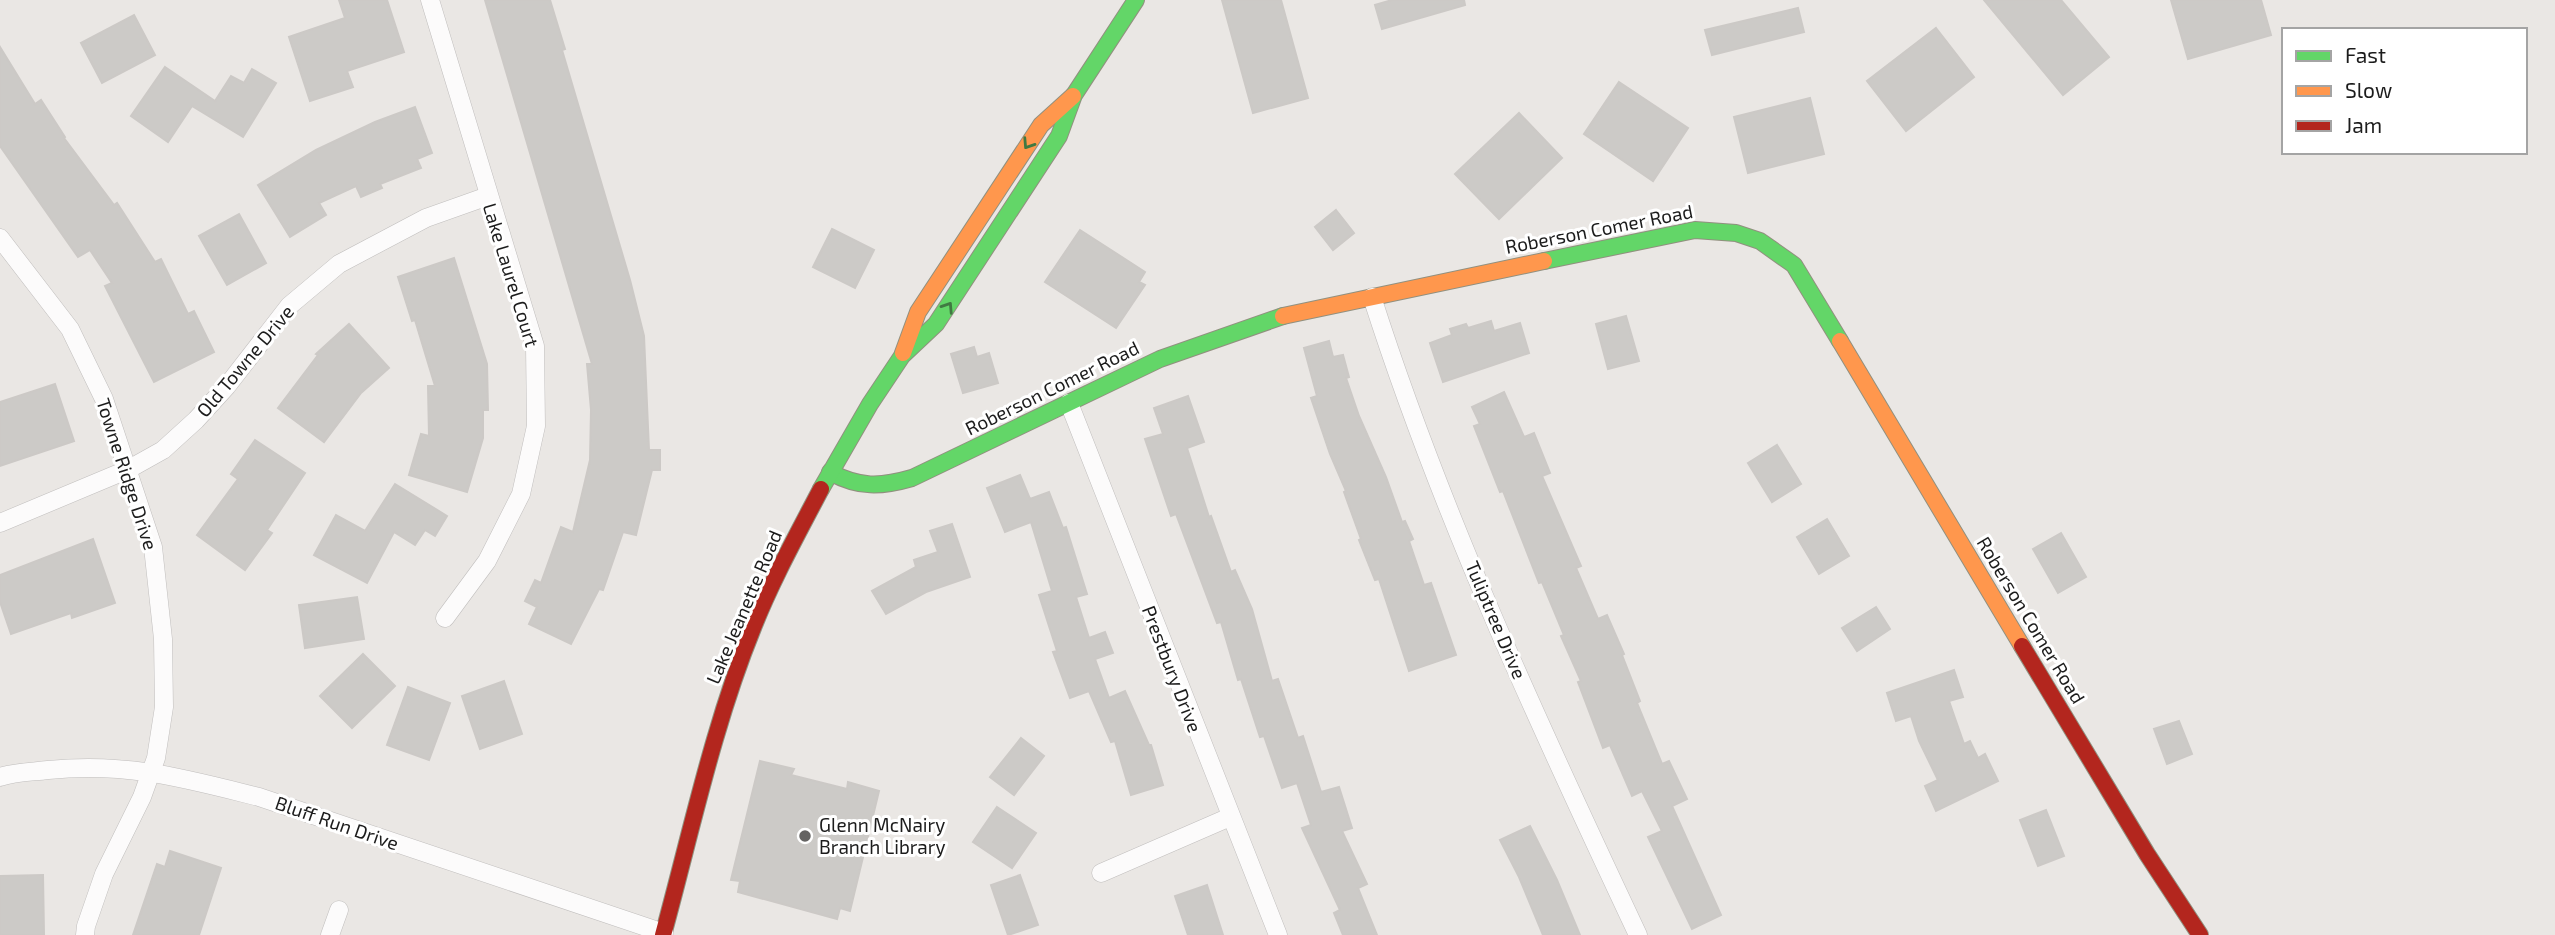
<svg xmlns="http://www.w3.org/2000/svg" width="2555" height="935" font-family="'Exo 2',sans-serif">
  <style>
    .building { fill: #cccac7; stroke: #ccc9c6; stroke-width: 2 }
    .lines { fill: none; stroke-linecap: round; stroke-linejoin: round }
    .street-casing { stroke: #c0bebd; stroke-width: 19 }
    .fast-casing { stroke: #91907f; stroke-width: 18 }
    .slow-casing { stroke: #91907f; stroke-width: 18 }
    .jam-casing { stroke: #91907f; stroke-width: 18 }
    .street { stroke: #fcfbfb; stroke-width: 18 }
    .fast { stroke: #63d668; stroke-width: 16 }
    .slow { stroke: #ff974d; stroke-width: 16 }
    .jam { stroke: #b3261e; stroke-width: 16 }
    .oneway { stroke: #407942 }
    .poi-dot { fill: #646362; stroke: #fff; stroke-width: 2.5 }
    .labels { text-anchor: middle; stroke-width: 6; stroke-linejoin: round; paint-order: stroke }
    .street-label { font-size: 19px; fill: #1c1c1c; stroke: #fff }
    .poi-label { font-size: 19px; fill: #1c1c1c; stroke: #fff; text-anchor: start }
  </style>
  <rect width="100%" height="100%" fill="#eae7e4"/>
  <g class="building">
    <path d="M 339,0 L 387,0 L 404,52 L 347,71 L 353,87 L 310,101 L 289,37 L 345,18 Z"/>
    <path d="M 485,0 L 550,0 L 565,49 L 562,50 L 630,280 L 644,336 L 649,450 L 660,450 L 660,470 L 652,470 L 636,535 L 623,532 L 603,590 L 599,589 L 571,644 L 529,624 L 537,607 L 525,601 L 535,580 L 541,583 L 561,527 L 573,532 L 590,460 L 591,410 L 587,364 L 592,364 Z"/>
    <path d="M 1222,0 L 1281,0 L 1308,98 L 1253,113 Z"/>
    <path d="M 1392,0 L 1464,0 L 1465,5 L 1382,29 L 1375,5 Z"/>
    <path d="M 1984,0 L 2061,0 L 2109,57 L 2063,95 Z"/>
    <path d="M 2171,0 L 2261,0 L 2271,35 L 2188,59 Z"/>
    <path d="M 1798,8 L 1804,32 L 1712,55 L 1705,30 Z"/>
    <path d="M 134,15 L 155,55 L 102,83 L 81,43 Z"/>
    <path d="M 1936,28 L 1974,77 L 1906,131 L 1867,81 Z"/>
    <path d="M 0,47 L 35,104 L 41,100 L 65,137 L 64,138 L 114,205 L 117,203 L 155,262 L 161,259 L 188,314 L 194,311 L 214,352 L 154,382 L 105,286 L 112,283 L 90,250 L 78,257 L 0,146 Z"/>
    <path d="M 165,67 L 215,101 L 231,76 L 244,83 L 252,69 L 276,83 L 243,137 L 192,106 L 168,142 L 131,116 Z"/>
    <path d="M 1619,82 L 1688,128 L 1653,181 L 1584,134 Z"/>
    <path d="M 1810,98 L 1824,154 L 1748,173 L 1734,117 Z"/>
    <path d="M 415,107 L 432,153 L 417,159 L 421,168 L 380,184 L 382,188 L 361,197 L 356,186 L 319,203 L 326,215 L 290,237 L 258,185 L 316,150 L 375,122 Z"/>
    <path d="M 1519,113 L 1562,158 L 1499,219 L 1455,174 Z"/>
    <path d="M 1336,210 L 1354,233 L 1333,250 L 1315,227 Z"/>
    <path d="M 239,214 L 266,263 L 227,285 L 199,236 Z"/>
    <path d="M 832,229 L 874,250 L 855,288 L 813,267 Z"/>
    <path d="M 1080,230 L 1145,272 L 1139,282 L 1145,285 L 1116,328 L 1045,282 Z"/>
    <path d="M 454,258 L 487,364 L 488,410 L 483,410 L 483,438 L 467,492 L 409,475 L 421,434 L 429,436 L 428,386 L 435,386 L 415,320 L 412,321 L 398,277 Z"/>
    <path d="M 1626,316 L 1639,361 L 1608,369 L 1596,324 Z"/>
    <path d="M 1491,321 L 1494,331 L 1520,323 L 1529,353 L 1443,382 L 1430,343 L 1452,335 L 1450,329 L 1466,324 L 1468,328 Z"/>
    <path d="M 349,324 L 389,368 L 361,393 L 324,442 L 278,408 L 318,355 L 316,354 Z"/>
    <path d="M 1329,341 L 1333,357 L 1343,355 L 1349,377 L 1346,378 L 1359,416 L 1386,477 L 1402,522 L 1405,521 L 1413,539 L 1409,541 L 1424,585 L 1431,583 L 1456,655 L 1409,671 L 1379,579 L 1375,580 L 1359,540 L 1361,539 L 1344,492 L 1346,491 L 1330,454 L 1311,398 L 1317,396 L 1304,348 Z"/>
    <path d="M 974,347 L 977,357 L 989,353 L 998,383 L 963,393 L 951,354 Z"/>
    <path d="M 55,384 L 74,441 L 0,466 L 0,402 Z"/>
    <path d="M 1504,392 L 1524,437 L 1534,433 L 1550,473 L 1542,476 L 1581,566 L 1576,568 L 1598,619 L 1607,615 L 1624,654 L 1622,655 L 1640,701 L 1637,703 L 1662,764 L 1669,761 L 1687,799 L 1672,806 L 1721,915 L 1692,929 L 1648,837 L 1662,831 L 1642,791 L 1632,796 L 1610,745 L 1603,748 L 1578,682 L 1581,681 L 1561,636 L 1564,635 L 1542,582 L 1539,583 L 1503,491 L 1500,492 L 1474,426 L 1480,424 L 1472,407 Z"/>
    <path d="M 1188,396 L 1204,442 L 1187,448 L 1209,517 L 1211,516 L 1231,572 L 1235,570 L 1252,609 L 1272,681 L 1278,679 L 1298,738 L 1303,736 L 1321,792 L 1339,787 L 1352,828 L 1342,831 L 1367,884 L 1358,888 L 1377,935 L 1343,935 L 1334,913 L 1340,910 L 1302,828 L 1311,825 L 1297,783 L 1282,788 L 1264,736 L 1260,737 L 1241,679 L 1238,680 L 1221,622 L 1217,623 L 1176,514 L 1171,516 L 1145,439 L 1163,434 L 1154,408 Z"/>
    <path d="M 255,440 L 305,473 L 267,530 L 272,533 L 245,570 L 197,535 L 238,479 L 231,474 Z"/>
    <path d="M 1777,445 L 1801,484 L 1772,502 L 1748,463 Z"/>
    <path d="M 1020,475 L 1030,499 L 1049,492 L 1063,528 L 1066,527 L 1087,594 L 1076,597 L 1089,638 L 1105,632 L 1113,653 L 1095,659 L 1109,698 L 1125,691 L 1149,745 L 1151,745 L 1163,785 L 1131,795 L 1115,741 L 1111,742 L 1089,691 L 1070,698 L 1053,652 L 1057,651 L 1039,595 L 1052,591 L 1031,522 L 1005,532 L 987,488 Z"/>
    <path d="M 395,484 L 447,516 L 435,536 L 425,530 L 415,545 L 394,532 L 367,583 L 314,555 L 336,515 L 365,531 Z"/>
    <path d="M 1827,519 L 1849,556 L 1819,574 L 1797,537 Z"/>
    <path d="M 952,524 L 970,577 L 926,592 L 886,614 L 872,591 L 916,567 L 914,560 L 938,552 L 930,531 Z"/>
    <path d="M 2061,533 L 2086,577 L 2058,593 L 2033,549 Z"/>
    <path d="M 93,539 L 115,603 L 72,618 L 71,613 L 11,634 L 0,602 L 0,575 Z"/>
    <path d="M 357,597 L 364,639 L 305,648 L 299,605 Z"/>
    <path d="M 1876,607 L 1890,629 L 1857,651 L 1842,628 Z"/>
    <path d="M 363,654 L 395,686 L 352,728 L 320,696 Z"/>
    <path d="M 1954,670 L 1963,697 L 1949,701 L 1964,744 L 1970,741 L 1978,758 L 1985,754 L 1998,781 L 1936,811 L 1925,786 L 1938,780 L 1919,741 L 1911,716 L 1896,721 L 1887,693 Z"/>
    <path d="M 504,681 L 522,734 L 480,749 L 462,696 Z"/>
    <path d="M 408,687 L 450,703 L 429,760 L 387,745 Z"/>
    <path d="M 2179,721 L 2192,754 L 2167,764 L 2154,729 Z"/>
    <path d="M 1021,738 L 1044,756 L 1014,795 L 990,777 Z"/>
    <path d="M 760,761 L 794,769 L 791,775 L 847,789 L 848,782 L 879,791 L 850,911 L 840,908 L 837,919 L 738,892 L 740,881 L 731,880 Z"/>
    <path d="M 997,807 L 1036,833 L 1012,868 L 973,842 Z"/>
    <path d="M 2046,810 L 2064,856 L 2038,866 L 2020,820 Z"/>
    <path d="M 1530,826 L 1557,880 L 1580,935 L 1543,935 L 1519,877 L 1500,840 Z"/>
    <path d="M 170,851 L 221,868 L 199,935 L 133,935 L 157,864 L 165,867 Z"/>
    <path d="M 43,875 L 44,935 L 0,935 L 0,876 Z"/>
    <path d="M 1020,875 L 1038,925 L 1008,935 L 991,885 Z"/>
    <path d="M 1207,885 L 1223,935 L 1188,935 L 1175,896 Z"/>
  </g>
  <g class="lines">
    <g class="street-casing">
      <g id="street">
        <path d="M 430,0 L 535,346 L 536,426 L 521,494 L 487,561 L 445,618"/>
        <path d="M 0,238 L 70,329 L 104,399 L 153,547 L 163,639 L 164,707 L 156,758 L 142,797 L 104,874 L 86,926 L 85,935"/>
        <path d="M 1372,297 C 1442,516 1540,727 1638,935"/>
        <path d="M 1069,403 L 1278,935"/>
        <path d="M 0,523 L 129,469 L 163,450 L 196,420 L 227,386 L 289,306 L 339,264 L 426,218 L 488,196"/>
        <path d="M 0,777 C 15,772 32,772 48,770 C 127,762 183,778 259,797 L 664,933"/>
        <path d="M 1101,873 L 1230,817"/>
        <path d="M 330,935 L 339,910"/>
      </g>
    </g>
    <g class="fast-casing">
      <g id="fast">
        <path d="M 1544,261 L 1695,230 L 1736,233 L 1760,241 L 1794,265 L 1840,341"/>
        <path d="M 830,472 C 859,488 881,487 912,478 L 1160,359 L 1283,316"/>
        <path d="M 821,489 L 870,404 L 902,356 L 936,324 L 1059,136 L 1074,95 L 1136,0"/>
      </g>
    </g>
    <g class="slow-casing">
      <g id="slow">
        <path d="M 1283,316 L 1544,261"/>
        <path d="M 1840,341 L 2022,646"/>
        <path d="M 903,353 L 918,312 L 1041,125 L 1073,96"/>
      </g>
    </g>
    <g class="jam-casing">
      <g id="jam">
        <path d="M 2022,646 L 2147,854 L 2200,935"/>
        <path d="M 663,935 C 691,833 713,726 753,628 C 772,580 797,535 821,489"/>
      </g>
    </g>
    <use href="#street" class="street"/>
    <use href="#fast" class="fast"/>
    <use href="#slow" class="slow"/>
    <use href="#jam" class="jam"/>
  </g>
  <defs><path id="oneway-chevron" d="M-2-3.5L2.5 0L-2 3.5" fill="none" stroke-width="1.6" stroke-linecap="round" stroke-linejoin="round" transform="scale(1.75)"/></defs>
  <g class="oneway">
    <use href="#oneway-chevron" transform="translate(1028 144) rotate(123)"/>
    <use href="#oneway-chevron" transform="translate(948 307) rotate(-57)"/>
  </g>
  <circle class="poi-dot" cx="805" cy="836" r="7"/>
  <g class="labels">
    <g class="street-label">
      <text transform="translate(1599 229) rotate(-11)" y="7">Roberson Comer Road</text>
      <text transform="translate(511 275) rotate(73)" y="7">Lake Laurel Court</text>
      <text transform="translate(245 361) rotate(-50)" y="7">Old Towne Drive</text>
      <text transform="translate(1052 388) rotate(-26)" y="7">Roberson Comer Road</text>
      <text transform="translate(127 474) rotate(72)" y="7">Towne Ridge Drive</text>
      <text transform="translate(744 607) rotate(-67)" y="7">Lake Jeanette Road</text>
      <text transform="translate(1496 620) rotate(67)" y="7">Tuliptree Drive</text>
      <text transform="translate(2031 620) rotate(59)" y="7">Roberson Comer Road</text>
      <text transform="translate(1172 669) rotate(69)" y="7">Prestbury Drive</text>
      <text transform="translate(337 823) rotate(19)" y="7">Bluff Run Drive</text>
    </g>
    <g class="poi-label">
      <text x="819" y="832">Glenn McNairy<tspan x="819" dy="22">Branch Library</tspan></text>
    </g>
  </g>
  <rect x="2282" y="28" width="245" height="126" fill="#ffffff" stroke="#a4a4a4" stroke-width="2"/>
  <rect x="2296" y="51" width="35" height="10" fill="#63d668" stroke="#a4a4a4" stroke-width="2"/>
  <text x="2345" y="63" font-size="21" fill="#1c1c1c">Fast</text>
  <rect x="2296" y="86" width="35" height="10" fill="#ff974d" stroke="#a4a4a4" stroke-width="2"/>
  <text x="2345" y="98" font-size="21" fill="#1c1c1c">Slow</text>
  <rect x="2296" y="121" width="35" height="10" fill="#b3261e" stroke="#a4a4a4" stroke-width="2"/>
  <text x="2345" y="133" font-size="21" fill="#1c1c1c">Jam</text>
</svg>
